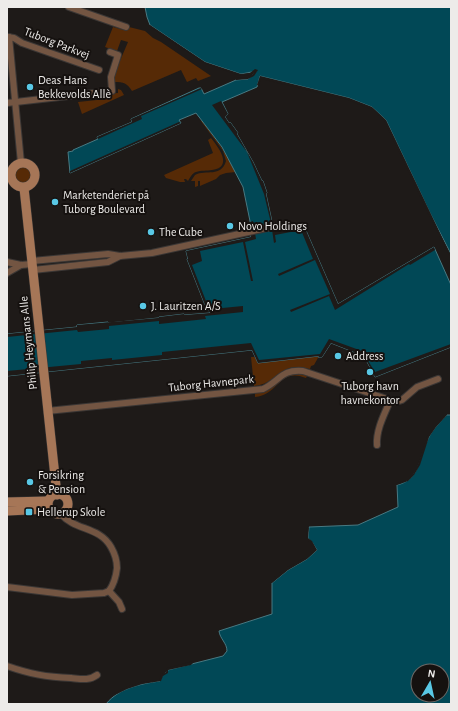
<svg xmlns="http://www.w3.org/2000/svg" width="458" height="711" font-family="'Alegreya Sans',sans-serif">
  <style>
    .green { fill: #562a06 }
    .water { fill: #014856; stroke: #487982; fill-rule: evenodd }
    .pier { fill: #1e1a18 }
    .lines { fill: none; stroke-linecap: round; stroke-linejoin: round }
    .street-casing { stroke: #3b3735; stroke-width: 8 }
    .secondary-casing { stroke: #3b3735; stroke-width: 10 }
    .street { stroke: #735542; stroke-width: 6 }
    .secondary { stroke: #a67657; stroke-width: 9 }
    .poi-dot { fill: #59c8e5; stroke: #15110f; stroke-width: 1.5 }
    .labels { text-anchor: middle; stroke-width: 4; stroke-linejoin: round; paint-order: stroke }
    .street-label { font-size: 12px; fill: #edebe9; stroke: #15110f }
    .poi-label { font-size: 12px; fill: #edebe9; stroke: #15110f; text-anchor: start }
  </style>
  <rect width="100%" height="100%" fill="#1e1a18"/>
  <g class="green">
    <path d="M 113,27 L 124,30 L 129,27 L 145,31 L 153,38 L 161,42 L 211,76 L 198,81 L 196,78 L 187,82 L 181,70 L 132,91 C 127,83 124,82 114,82 L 114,75 L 128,42 L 121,40 L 117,51 L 105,47 Z"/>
    <path d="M 118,89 L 121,90 L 124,95 L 82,114 L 78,102 L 106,99 L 105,94 L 118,93 Z"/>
    <path d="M 201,121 L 202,121 L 221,147 L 236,172 L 226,173 L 220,175 L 216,179 L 200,186 L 200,181 L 198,181 L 198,186 L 195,187 L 195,181 L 191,181 L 195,175 C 206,169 221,178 226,161 L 223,151 Z"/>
    <path d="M 211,138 C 218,147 234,167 212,170 C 207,171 201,170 196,172 C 192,173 190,178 188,181 L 186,179 L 184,179 L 185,182 L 180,182 L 166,178 L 164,175 L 213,153 L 208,140 Z"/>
    <circle cx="23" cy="175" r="8"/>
    <path d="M 319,356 L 314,365 L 311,366 L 310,369 C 279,360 280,383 254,386 L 251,357 L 255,357 L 258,363 Z"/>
    <path d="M 290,373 L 308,374 L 306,378 C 279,367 280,394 255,397 L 255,392 Z"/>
  </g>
  <g class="water">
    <path d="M 145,7 L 451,7 L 451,254 L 430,213 L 386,120 L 372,107 L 349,98 L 260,76 L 257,87 L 222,102 L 228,114 L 225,117 L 229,123 L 230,122 L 238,133 L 237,134 L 253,162 L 262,181 L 263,181 L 267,193 L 266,194 L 274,231 L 277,230 L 278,231 L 304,226 L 338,304 L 434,247 L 451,285 L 451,347 L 375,377 L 364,356 L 331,343 L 322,357 L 318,357 L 319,356 L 258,363 L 252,350 L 7,376 L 7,334 L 77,327 L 77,325 L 108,322 L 109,323 L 158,318 L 159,317 L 184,314 L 185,315 L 210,313 L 207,305 L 205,305 L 187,259 L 188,259 L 186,251 L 251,237 L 251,226 L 243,187 L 222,147 L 196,113 L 179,120 L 181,123 L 70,173 L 68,152 L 73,151 L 73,150 L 98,139 L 97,137 L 132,122 L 131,119 L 199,88 L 201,88 L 204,94 L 236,80 L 248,79 L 257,71 L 241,74 L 205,62 L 150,25 L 147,17 Z"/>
    <path d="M 447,415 L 451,415 L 451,704 L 106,704 C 119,688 140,684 160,681 L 162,676 L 168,670 L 223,656 L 227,651 C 227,643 220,639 219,631 L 272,614 L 272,583 L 288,570 L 307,559 L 317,550 L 312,542 L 308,538 L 309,527 L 358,525 L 398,507 L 397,485 C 420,480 419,457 428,439 C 432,430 440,422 447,415 ZM 418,671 L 442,671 L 442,695 L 418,695 Z"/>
  </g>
  <g class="pier">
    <path d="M 150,25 L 205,62 L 241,74 L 250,73 L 255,69 L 258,70 L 254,76 L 248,79 L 236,80 L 236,78 L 248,77 L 253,74 L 254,72 L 251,75 L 240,76 L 204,63 L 150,27 Z"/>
    <path d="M 260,76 L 349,98 L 372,107 L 386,120 L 451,256 L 449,255 L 428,214 L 384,121 L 370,109 L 348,100 L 261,79 L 259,86 L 257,85 Z"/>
    <path d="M 201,88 L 202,89 L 141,116 L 142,119 L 98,139 L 97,137 L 132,122 L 131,119 Z"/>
    <path d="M 221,101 L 228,114 L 225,117 L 229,123 L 230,122 L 238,133 L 237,134 L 253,162 L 262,181 L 263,181 L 267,193 L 266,194 L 274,231 L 277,230 L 278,231 L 304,226 L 338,304 L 434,247 L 435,250 L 410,265 L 409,264 L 335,310 L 329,296 L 291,312 L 290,310 L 330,294 L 315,260 L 279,276 L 278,274 L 315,258 L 313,259 L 301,230 L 275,235 L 276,242 L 274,243 L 271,223 L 264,194 L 247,152 L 212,105 Z"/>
    <path d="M 179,122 L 181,123 L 70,173 L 70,171 Z"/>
    <path d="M 253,221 L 256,239 L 245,242 L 253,281 L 251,281 L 243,242 L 200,251 L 202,261 L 192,265 L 206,301 L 208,300 L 212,309 L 243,306 L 243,312 L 205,316 L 206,319 L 159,324 L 159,321 L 109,326 L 109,329 L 78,332 L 77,330 L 7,337 L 7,334 L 77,327 L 77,325 L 158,318 L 159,317 L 184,314 L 185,315 L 210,313 L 207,305 L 205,305 L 187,259 L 188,259 L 186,251 L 251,237 L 250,222 Z"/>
    <path d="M 329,339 L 362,351 L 375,372 L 451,344 L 451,347 L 375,377 L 364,356 L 331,343 L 322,357 L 318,357 L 319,356 L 258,363 L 252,350 L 7,376 L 7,371 L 81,364 L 81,361 L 112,358 L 112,360 L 162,355 L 162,352 L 251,343 L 259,360 L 320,354 Z"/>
    <path d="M 444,415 L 447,415 L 436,427 L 429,437 L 420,465 L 414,475 L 408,481 L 397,485 L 397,483 L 407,480 L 413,474 L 418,464 L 427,436 Z"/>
    <path d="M 309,527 L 308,538 L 312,541 L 317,550 L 307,559 L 288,570 L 272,583 L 271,580 L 286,568 L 306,557 L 314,549 L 306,538 L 307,528 Z"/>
    <path d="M 193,661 L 193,663 L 191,665 L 168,670 L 168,673 L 163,676 L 161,681 L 142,684 L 127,689 L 111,697 L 111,695 L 126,687 L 141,682 L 159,680 L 161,675 L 166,672 L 167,668 Z"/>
  </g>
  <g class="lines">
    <g class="street-casing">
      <g id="street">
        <path d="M 69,7 L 126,27"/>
        <path d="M 7,37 L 14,38 L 22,43 L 99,70"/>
        <path d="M 9,37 L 21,163"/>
        <path d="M 7,103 L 112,91 L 111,77 L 118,55 L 110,52"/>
        <path d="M 32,261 L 108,254 L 120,256 L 152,253 L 276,226"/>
        <path d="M 7,262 L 21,265 L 32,264"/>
        <path d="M 33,270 L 108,262 L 120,256"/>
        <path d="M 7,273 L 21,265"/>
        <path d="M 47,411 L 263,389 C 280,381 281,369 303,371 L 396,402 L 402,400 L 417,387 L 438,379"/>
        <path d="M 377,445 C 376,430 384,415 390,401"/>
        <path d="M 61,514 C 75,531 99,526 111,547 C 115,554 117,561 117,568 C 116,577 114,584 109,591"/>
        <path d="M 7,587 L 72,595 L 104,593 L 109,591"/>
        <path d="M 109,591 L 119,602 L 122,609"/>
        <path d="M 7,666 C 30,674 46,677 71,678 C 81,679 89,681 97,675"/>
      </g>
    </g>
    <g class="secondary-casing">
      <g id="secondary">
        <circle cx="23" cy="175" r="12"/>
        <path d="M 24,188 L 57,495"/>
        <circle cx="58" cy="504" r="10"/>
        <path d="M 7,502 L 48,501"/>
        <path d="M 7,511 L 49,509"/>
      </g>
    </g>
    <use href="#street" class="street"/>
    <use href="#secondary" class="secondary"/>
  </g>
  <g class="poi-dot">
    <circle cx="30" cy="87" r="4"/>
    <circle cx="55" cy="202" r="4"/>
    <circle cx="230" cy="226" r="4"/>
    <circle cx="151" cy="232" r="4"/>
    <circle cx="143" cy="306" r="4"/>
    <circle cx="338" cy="356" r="4"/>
    <circle cx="370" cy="372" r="4"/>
    <circle cx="30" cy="482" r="4"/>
    <rect x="25" y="508" width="8" height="8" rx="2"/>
  </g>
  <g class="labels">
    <g class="street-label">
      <text transform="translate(57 43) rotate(21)" y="4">Tuborg Parkvej</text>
      <text transform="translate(28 343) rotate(-96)" y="4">Philip Heymans Alle</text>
      <text transform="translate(211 383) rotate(-6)" y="4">Tuborg Havnepark</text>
    </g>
    <g class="poi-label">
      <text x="38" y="84">Deas Hans<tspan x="38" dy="14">Bekkevolds Allè</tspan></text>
      <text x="63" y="199">Marketenderiet på<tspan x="63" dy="14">Tuborg Boulevard</tspan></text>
      <text x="238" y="230">Novo Holdings</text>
      <text x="159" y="236">The Cube</text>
      <text x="151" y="310">J. Lauritzen A/S</text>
      <text x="346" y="360">Address</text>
      <text x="370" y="390" text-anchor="middle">Tuborg havn<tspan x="370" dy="14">havnekontor</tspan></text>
      <text x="38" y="479">Forsikring<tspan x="38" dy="14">&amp; Pension</tspan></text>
      <text x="37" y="516">Hellerup Skole</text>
    </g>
  </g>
  <rect width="458" height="711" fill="none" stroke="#edebe9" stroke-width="16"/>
  <g transform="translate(430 683) rotate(9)"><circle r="19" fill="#15110f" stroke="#6b6866"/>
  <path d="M0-3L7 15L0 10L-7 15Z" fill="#59c8e5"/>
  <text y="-6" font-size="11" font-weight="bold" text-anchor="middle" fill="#edebe9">N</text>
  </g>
</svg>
